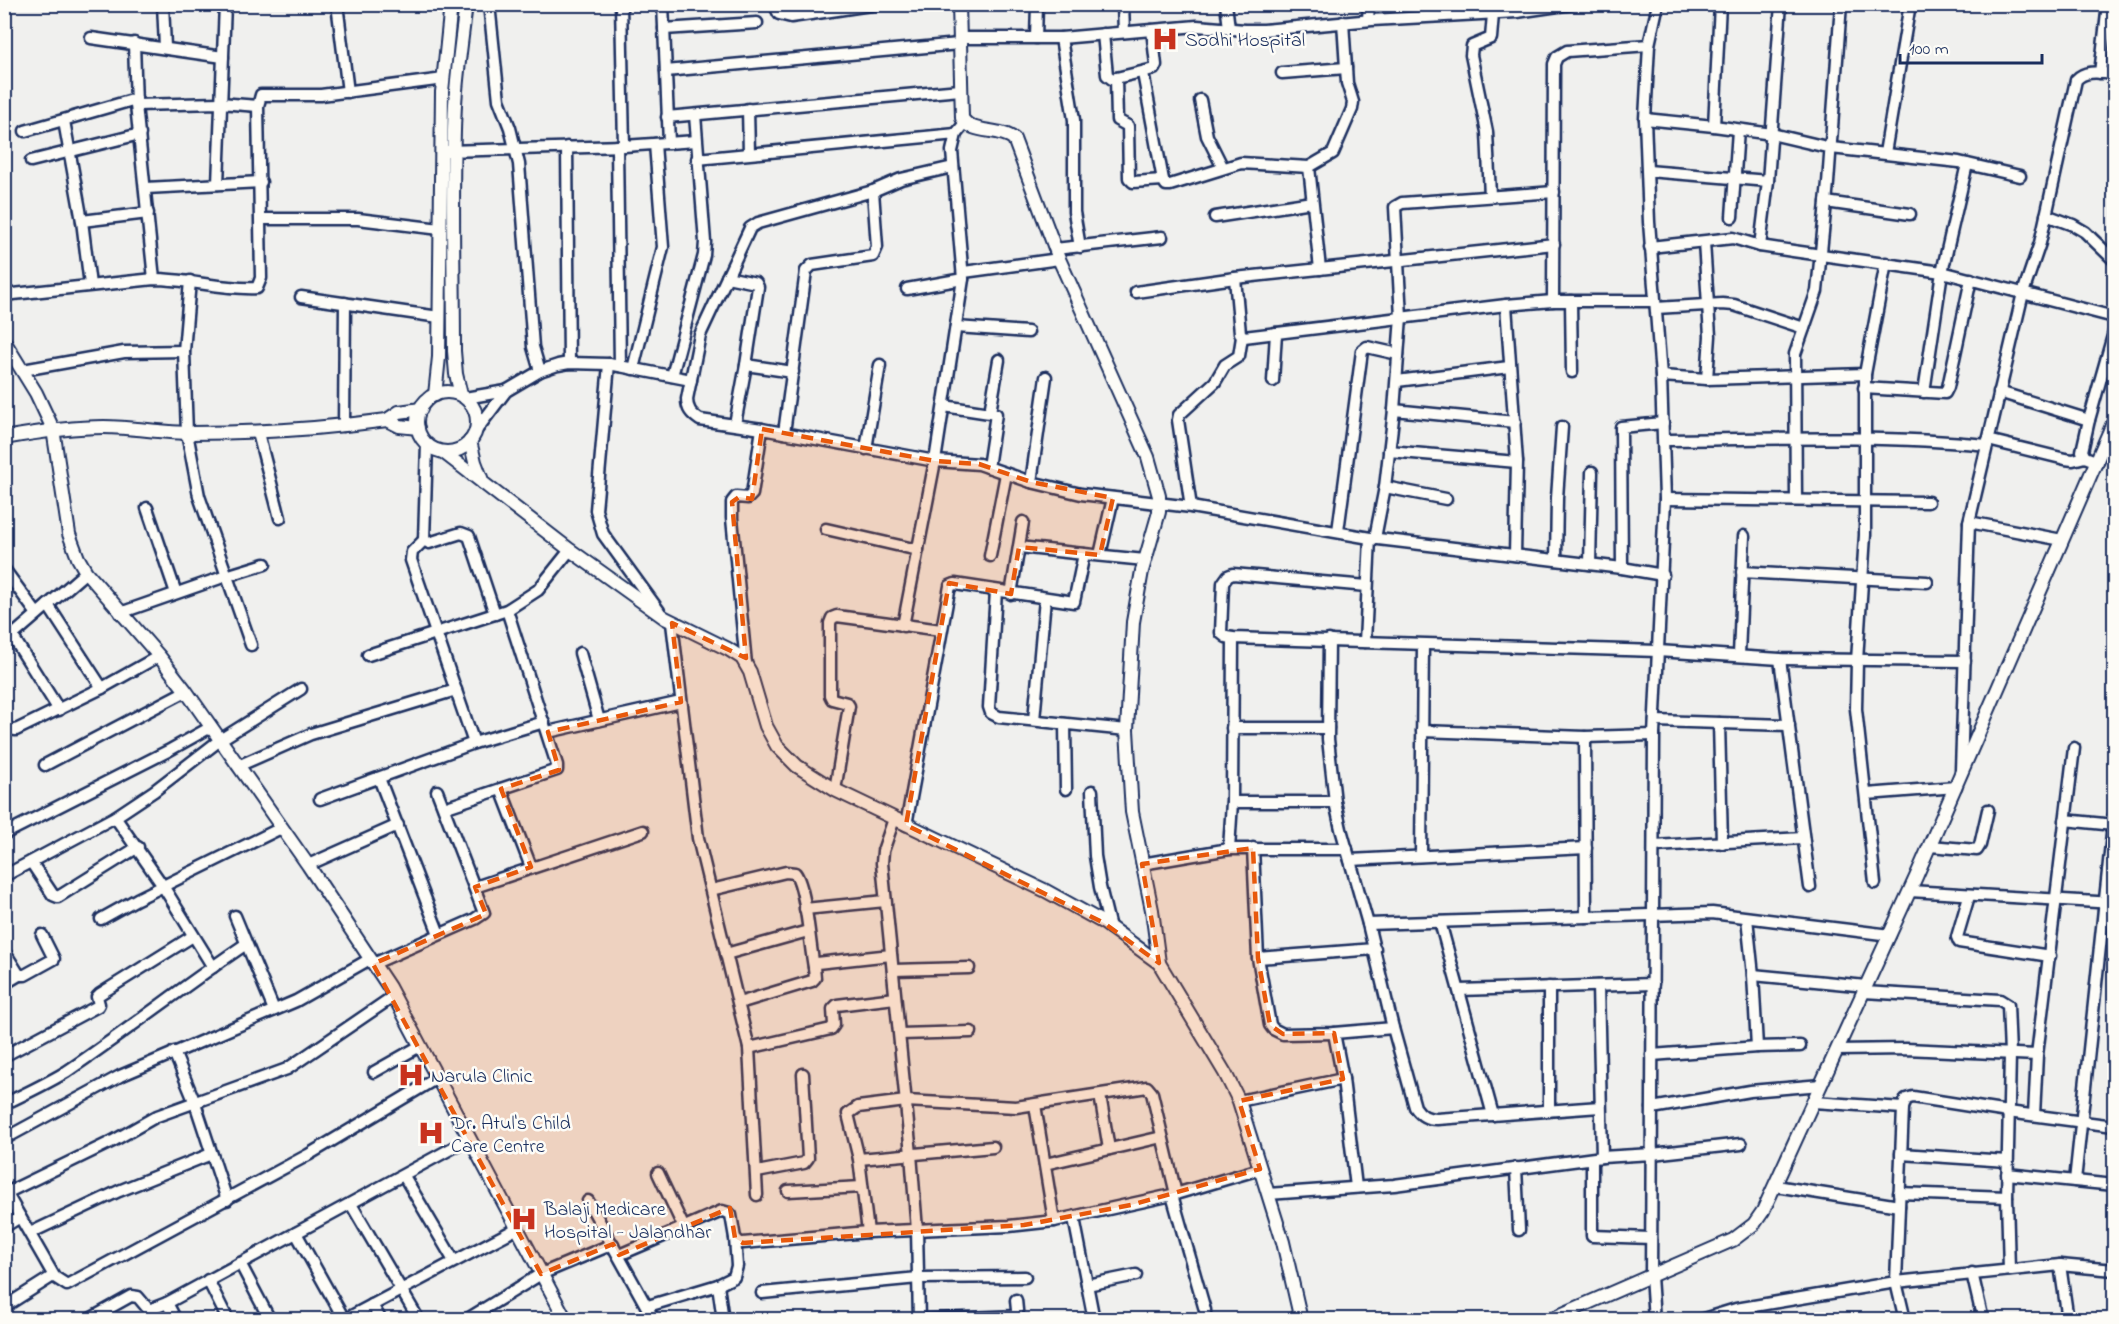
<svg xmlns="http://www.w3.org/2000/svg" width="2119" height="1324" font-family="'Indie Flower',sans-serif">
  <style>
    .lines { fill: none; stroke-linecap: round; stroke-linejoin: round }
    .minor-casing { stroke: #1b2f5e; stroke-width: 15 }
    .tertiary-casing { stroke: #1b2f5e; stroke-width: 16 }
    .minor { stroke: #fdfcf7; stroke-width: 10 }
    .tertiary { stroke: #fdfcf7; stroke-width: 12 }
    .marked { fill: #e8590c; fill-opacity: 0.2; stroke: #e8590c; stroke-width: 4.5; stroke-dasharray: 12 8; stroke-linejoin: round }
    .labels { text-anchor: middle; stroke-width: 5; stroke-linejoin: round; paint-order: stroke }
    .poi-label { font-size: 20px; fill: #1b2f5e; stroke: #fdfcf7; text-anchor: start }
  </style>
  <rect width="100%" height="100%" fill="#f0f0ee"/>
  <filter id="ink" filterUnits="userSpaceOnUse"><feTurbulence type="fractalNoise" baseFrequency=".0167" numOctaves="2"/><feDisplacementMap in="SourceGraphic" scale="12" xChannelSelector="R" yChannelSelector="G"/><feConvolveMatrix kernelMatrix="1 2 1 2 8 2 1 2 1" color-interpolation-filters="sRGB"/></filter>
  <g filter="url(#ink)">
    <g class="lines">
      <g class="minor-casing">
        <g id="minor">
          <path d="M 163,4 L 165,47"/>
          <path d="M 337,4 L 348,92"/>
          <path d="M 489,4 L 499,100 L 510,128 L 519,164 L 533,347 L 540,371"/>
          <path d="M 621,4 L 624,146"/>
          <path d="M 663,4 L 669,143"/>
          <path d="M 774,4 L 779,14 L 791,17 L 877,4"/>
          <path d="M 1123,4 L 1124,32"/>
          <path d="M 1226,4 L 1229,28"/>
          <path d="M 460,7 L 480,4"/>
          <path d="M 1368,20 L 1369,4"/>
          <path d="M 664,29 L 757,23"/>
          <path d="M 1103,34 L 1107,75 L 1112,79 L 1154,69 L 1156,65 L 1152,30"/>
          <path d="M 91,38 L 223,57"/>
          <path d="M 959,38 L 1061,38 L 1197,26 L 1245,30 L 1264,30 L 1372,20 L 1517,12 L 1572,4"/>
          <path d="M 1036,38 L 1037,4"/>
          <path d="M 1061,38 L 1074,120 L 1074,212 L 1080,247"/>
          <path d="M 134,43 L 136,105 L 154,279"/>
          <path d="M 666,71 L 959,44"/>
          <path d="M 1143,73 L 1163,180 L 1166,185 L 1170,185 L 1241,163 L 1309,167 L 1333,153 L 1352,109 L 1353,102 L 1347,83 L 1343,22"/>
          <path d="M 1282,73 L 1346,68"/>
          <path d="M 2100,73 L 2108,4"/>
          <path d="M 1116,78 L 1117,120 L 1128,126 L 1129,178 L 1133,182 L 1163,180"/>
          <path d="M 1200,100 L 1207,136 L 1223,168"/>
          <path d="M 136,105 L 220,103 L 258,106"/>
          <path d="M 748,109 L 749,153"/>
          <path d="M 667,117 L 960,90"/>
          <path d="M 1645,119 L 1714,126 L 1772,134 L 1831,148 L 1959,162 L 2020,176"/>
          <path d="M 64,121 L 82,221 L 90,285"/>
          <path d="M 1714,126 L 1720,4"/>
          <path d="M 25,131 L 136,99"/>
          <path d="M 617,146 L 620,366"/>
          <path d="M 567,147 L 569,363"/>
          <path d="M 447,151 L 624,146 L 696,141"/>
          <path d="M 1885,153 L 1910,4"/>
          <path d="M 697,159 L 956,134"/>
          <path d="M 31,161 L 140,134"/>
          <path d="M 953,167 L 901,179 L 873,191 L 758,223 L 750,228 L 700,335 L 687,399 C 687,409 691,414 700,420 L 762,429 L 935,461 L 979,464 L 1031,482 L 1081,494 L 1191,507 L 1370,538 L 1622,568 L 1663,575"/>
          <path d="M 1309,167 L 1320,269"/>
          <path d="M 1648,171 L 1768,181"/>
          <path d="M 218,184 L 225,4"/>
          <path d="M 146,188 L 261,182"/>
          <path d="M 1490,196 L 1487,132 L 1471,55 L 1472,46 L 1491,38 L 1493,14"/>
          <path d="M 1826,202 L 1910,214"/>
          <path d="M 2046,215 L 2073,225 L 2085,232 L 2114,260"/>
          <path d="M 1215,217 L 1312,202"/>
          <path d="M 1732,217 L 1738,130"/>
          <path d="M 261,219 L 358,219 L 440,229"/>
          <path d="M 82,221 L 148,213"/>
          <path d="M 1704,242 L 1710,336 L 1707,379"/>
          <path d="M 1760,246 L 1768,181 L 1781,4"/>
          <path d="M 1650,247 L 1733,238 L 1760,246 L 1793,251 L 1942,272 L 2114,317"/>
          <path d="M 1055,249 L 1162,237"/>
          <path d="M 964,272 L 1059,259"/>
          <path d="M 727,277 L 756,283 L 758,287 L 746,365 L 735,424"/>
          <path d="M 1235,278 L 1240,333 L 1244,337 L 1506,305 L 1553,301 L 1655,301"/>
          <path d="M 190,281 L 184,351 L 187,433 L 199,496 L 251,645"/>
          <path d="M 907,289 L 963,279"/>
          <path d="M 1136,292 L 1235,278 L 1554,244"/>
          <path d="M 4,295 L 154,279 C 189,279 223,290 257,288 L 261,278 L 258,106 L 261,95 L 321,95 L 444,79"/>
          <path d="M 301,297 L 439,317"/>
          <path d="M 1553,301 L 1554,64 L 1557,57 L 1567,51 L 1649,45"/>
          <path d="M 1571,301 L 1572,372"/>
          <path d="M 1506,305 L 1517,462 L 1515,555"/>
          <path d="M 1656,308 L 1722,304 L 1734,305 L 1804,328"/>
          <path d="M 956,327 L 1028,332"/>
          <path d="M 609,364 L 596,510 L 603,534 L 659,611"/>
          <path d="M 746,365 L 793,372"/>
          <path d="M 633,369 L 663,247 L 655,144"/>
          <path d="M 23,370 L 124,352 L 184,351"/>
          <path d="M 672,376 L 704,255 L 705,242 L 695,115"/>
          <path d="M 1661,376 L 1707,379 L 1865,374"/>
          <path d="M 1273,381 L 1276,333"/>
          <path d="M 1397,381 L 1509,367"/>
          <path d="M 1864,388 L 1945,393 L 1948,387 L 1971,279"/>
          <path d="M 1924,392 L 1942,272 L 1967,164"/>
          <path d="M 1999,392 L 2089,420"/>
          <path d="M 465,398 L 506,391"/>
          <path d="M 944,406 L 996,414 L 988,467"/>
          <path d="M 1394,410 L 1515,422"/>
          <path d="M 990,412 L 999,360"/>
          <path d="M 344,426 L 345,303"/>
          <path d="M 475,432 L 506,391 L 540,371 L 558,365 L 569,363 L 609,364 L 691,380"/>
          <path d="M 258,433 L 280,518"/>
          <path d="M 784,433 L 806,271 L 812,265 L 873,256 L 877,247 L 873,191"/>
          <path d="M 1664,440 C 1772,439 1880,435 1987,445"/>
          <path d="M 1988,440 L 2065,459 L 2073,460 L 2085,457"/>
          <path d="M 427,444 L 424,540 L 429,543 L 461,533 L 469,536 L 495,614"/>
          <path d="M 866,449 L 880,365"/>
          <path d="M 1389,451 L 1517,462"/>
          <path d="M 2098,462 L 2085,457 L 2082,451 L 2089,420 L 2114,332"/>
          <path d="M 1031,482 L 1046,377"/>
          <path d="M 1385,487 L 1446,499"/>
          <path d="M 1665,499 L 1928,502"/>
          <path d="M 1796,499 L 1795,354 L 1817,291 L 1828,183 L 1841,4"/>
          <path d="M 1191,507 L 1178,420 L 1179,415 L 1215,382 L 1225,365 L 1239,356 L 1242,337"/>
          <path d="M 147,508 L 176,593"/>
          <path d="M 1969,522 L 2062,540"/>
          <path d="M 826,529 L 918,550"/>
          <path d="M 1338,531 L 1362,351 L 1367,347 L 1398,354"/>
          <path d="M 1375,538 L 1385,487 L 1394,410 L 1401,317 L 1395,207 L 1402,203 L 1554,192"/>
          <path d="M 424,540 L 412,552 L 411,560 L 474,743"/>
          <path d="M 1019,547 L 1084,554"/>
          <path d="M 1100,555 L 1113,498"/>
          <path d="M 990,556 L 1006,474"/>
          <path d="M 1556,560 L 1557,498 L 1562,427"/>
          <path d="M 1590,564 L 1592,472"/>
          <path d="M 1622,568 L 1621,427 L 1663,423"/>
          <path d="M 4,569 L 37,614"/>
          <path d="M 1742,572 L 1927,582"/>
          <path d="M 1367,586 L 1233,574 L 1228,576 L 1223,583 L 1221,633 L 1226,637 L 1233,638 L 1658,651 L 1780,659 L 1965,661"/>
          <path d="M 996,591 L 989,707 L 991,713 L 999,717 L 1127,730"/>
          <path d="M 1011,594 L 1023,522"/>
          <path d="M 48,605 L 102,688"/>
          <path d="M 120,613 L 226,576 L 265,564"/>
          <path d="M 672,623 L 698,838 L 749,1048 L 757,1195"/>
          <path d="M 903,626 L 935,461 L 963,279 L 952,151 L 956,134 L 965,123"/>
          <path d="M 13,637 L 59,710"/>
          <path d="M 1329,640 L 1328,739 L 1335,802 L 1341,829 L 1368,924 L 1393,1028 L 1415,1107 C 1421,1116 1427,1119 1437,1119 L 1600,1107"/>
          <path d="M 1365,642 L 1370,538"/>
          <path d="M 4,643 L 86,572"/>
          <path d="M 580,653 L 599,720"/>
          <path d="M 368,655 L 507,610 L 538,590 L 570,550"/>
          <path d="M 1739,655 L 1744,536"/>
          <path d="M 1780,659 L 1810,887"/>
          <path d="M 746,664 L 732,518 L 732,502 L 736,497 L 748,498 L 752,494 L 762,429"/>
          <path d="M 1034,720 L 1045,599"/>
          <path d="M 1655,721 L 1789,725"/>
          <path d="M 4,723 L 8,729 L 16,730 L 102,688 L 159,656"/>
          <path d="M 1719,723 L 1722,843"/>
          <path d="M 1065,724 L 1066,789"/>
          <path d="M 1232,728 L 1328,728"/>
          <path d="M 1422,731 L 1585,737 L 1654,735"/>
          <path d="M 548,732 L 681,702"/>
          <path d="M 1585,737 L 1586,917"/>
          <path d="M 45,765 L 186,691"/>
          <path d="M 238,766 L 311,734 L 456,690"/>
          <path d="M 1961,770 L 1969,522 L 2023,293 L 2040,243 L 2076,80 C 2085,69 2102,73 2114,74"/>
          <path d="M 379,778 L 439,934"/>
          <path d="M 501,789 L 531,867"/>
          <path d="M 835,790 L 849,706 L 847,703 L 832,699 L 830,695 L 830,623 L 832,618 L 837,616 L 941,630"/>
          <path d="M 1092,791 L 1095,856 L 1100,887 L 1110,928"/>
          <path d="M 1867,794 L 1956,787"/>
          <path d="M 320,799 L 474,743 L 544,722"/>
          <path d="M 1232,802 L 1335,802"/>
          <path d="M 444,808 L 557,770 L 557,765 L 507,610"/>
          <path d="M 115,817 L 163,886 L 213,967"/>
          <path d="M 894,819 L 883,851 L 882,863 L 911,1154 L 917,1230 L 919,1320"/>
          <path d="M 2065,820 L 2114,825"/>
          <path d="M 906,825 L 950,586 L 955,584 L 1074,602 L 1084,554 L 1145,560"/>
          <path d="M 4,834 L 168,751 L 211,727"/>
          <path d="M 1654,846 L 1803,838"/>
          <path d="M 1930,846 L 1977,850 L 1980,845 L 1988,810"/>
          <path d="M 1253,848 L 1258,958 L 1270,1025 L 1273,1029 L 1283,1034 L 1334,1033 L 1393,1028"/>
          <path d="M 1229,849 L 1232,802 L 1233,638"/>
          <path d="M 1421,856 L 1423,645"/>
          <path d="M 1350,860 L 1586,848"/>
          <path d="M 31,862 L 53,895 L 58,897 L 138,847"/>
          <path d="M 1142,864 L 1229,849 L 1347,849"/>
          <path d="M 308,865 L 398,825"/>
          <path d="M 4,876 L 115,817 L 154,791 L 220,740 L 301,689"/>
          <path d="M 1875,883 L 1856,709 L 1857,661 L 1865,535 L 1865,374 L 1886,263"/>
          <path d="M 475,887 L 643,831"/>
          <path d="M 711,890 L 786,872 L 795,873 C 806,887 810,947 814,967"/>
          <path d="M 1910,891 L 2114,903"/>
          <path d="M 1969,896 L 1957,937 L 1959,942 L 2050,956"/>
          <path d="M 805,909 L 885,901"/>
          <path d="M 235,916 L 274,1010"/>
          <path d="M 1747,918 L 1753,975 L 1757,1047"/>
          <path d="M 101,919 L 137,899 L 281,828"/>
          <path d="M 1440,922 L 1493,1115"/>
          <path d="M 1368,924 L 1712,913 L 1890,935"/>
          <path d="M 4,951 L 19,975 L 25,975 L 54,959 L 42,935"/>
          <path d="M 726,954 L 808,931"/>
          <path d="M 1258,958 L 1375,949"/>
          <path d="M 373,964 L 475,919 L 484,913 L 437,791"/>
          <path d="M 893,970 L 969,968"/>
          <path d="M 1753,975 L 1866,986"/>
          <path d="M 4,984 L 19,975"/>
          <path d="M 1598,986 L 1602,1157"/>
          <path d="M 1459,990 L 1653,984"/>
          <path d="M 1864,992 L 2000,1000 L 2008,1005 L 2010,1054 L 2007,1197 L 2009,1270"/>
          <path d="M 739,1003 L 812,981 L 815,978 L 814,967 L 817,963 L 891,955"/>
          <path d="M 1334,1033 L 1343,1079 L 1356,1187"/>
          <path d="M 900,1034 L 971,1032"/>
          <path d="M 749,1048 L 831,1029 L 834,1025 L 833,1009 L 837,1005 L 895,998"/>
          <path d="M 1837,1050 L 1906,1049 L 2037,1055"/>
          <path d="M 174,1052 L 195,1103 L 227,1200"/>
          <path d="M 1652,1055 L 1757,1047 L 1800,1046"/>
          <path d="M 4,1056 L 98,1006 L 99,1004 L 97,997 L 100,994 L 193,936"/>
          <path d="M 374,1072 L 420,1046"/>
          <path d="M 1100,1095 L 1109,1149"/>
          <path d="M 1239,1101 L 1343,1079"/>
          <path d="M 1813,1102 L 1903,1108"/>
          <path d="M 4,1104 C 25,1094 46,1084 66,1072 C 127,1031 185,985 246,944"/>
          <path d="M 1035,1105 L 1054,1221"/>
          <path d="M 1652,1108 L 1750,1091 L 1821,1085"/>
          <path d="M 1549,1111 L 1549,987"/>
          <path d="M 2034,1115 L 2037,1055 L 2074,748"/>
          <path d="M 4,1139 L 120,1076 L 296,1001 L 370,959"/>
          <path d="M 1901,1154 L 2007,1161"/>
          <path d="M 859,1159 L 993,1147"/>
          <path d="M 1592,1159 L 1592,1236 L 1651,1238"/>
          <path d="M 1045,1164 L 1162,1137"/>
          <path d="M 1516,1168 L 1519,1230"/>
          <path d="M 757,1172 L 804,1163 L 808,1158 L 803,1074"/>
          <path d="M 658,1173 L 684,1228"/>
          <path d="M 2007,1174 L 2114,1185"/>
          <path d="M 404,1176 L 454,1261"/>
          <path d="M 2075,1181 L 2114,815"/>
          <path d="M 1776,1186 L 1899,1206"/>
          <path d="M 4,1189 L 54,1276"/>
          <path d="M 788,1191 L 862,1187"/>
          <path d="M 1899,1193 L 2007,1197"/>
          <path d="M 4,1194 L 113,1141 L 157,1116 L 287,1069 L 394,996"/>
          <path d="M 1268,1194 L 1394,1185 L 1602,1157 L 1652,1154 L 1741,1144"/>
          <path d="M 1172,1195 L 1205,1310 L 1205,1316 L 1202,1320"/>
          <path d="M 588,1201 L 654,1320"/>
          <path d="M 351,1204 L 419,1320"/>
          <path d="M 1074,1218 L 1094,1320"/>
          <path d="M 4,1227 L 20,1217"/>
          <path d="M 868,1232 L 859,1159 L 848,1114 L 858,1107 L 906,1101 L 1016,1107 L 1147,1087 L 1152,1093 L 1176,1194"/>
          <path d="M 30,1233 L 119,1191 L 211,1154"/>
          <path d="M 296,1233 L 344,1319"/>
          <path d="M 619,1255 L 722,1211 L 729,1213 L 731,1215 L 735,1238 L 740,1243 L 743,1243 L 868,1232 L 1009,1226 L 1054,1221 L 1172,1195 L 1260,1169"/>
          <path d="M 240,1263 L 270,1320"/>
          <path d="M 2060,1265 L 2068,1320"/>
          <path d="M 1972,1273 L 1983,1320"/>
          <path d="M 208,1280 L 228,1320"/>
          <path d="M 718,1285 L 723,1320"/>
          <path d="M 1087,1285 L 1136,1275"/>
          <path d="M 762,1293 L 918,1278 L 1025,1277"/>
          <path d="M 1016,1300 L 1018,1320"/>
          <path d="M 167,1303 L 176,1320"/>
          <path d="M 372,1305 L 381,1320"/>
          <path d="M 648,1306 L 718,1285 L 734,1277 L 737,1266 L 735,1238"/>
          <path d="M 4,1307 L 53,1276 L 67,1285 L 308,1155 L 437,1078"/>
          <path d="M 88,1320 L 131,1296 L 138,1297 L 149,1310 L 167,1303 L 469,1139"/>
          <path d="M 344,1320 L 516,1229"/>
          <path d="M 466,1320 L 541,1274 L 613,1244"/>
          <path d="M 914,1320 L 1017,1316"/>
          <path d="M 1654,1320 L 1651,1276 L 1654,735 L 1665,499 L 1661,376 L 1649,222 L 1645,119 L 1649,45 L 1658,4"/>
          <path d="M 1700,1320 L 1736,1309 L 1896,1282 L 2060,1265 L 2114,1270"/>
          <path d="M 1905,1320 L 1896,1282 L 1903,1108 L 1906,1099 L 1913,1097 L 2008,1112 L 2114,1126"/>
        </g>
      </g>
      <g class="tertiary-casing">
        <g id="tertiary">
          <path d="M 959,4 L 962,118 C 972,135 999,127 1014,139 L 1059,259 L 1148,457 L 1159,496 L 1159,512 L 1142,571 L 1133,622 L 1127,730 L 1132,812 L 1152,910 L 1159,963"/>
          <path d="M 4,341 L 36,393 L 53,429 L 69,534 L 78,558 L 86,572 L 159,656 L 186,691 L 308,865 L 389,987 L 566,1320"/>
          <circle cx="447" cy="422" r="30"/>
          <path d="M 435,395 L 439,357 L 442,92 L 451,4"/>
          <path d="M 461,395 L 456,374 L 454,351 C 454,269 451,186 455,104 C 457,71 462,38 466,4"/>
          <path d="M 387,420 L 399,426 L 418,428"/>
          <path d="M 4,438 C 38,432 70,427 104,427 C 133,427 162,433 191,433 C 257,433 321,429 387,420 L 399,412 L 421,409"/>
          <path d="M 470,441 L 475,462 L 483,483"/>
          <path d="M 443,452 L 570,550 L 665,618 L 728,649 L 742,658 L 750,672 L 766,726 L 777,746 L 797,766 L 835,790 L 1046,891 L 1104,923 L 1159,963 L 1225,1073 L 1239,1101 L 1283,1242 L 1301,1320"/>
          <path d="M 1549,1320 L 1733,1240 L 1754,1224 L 1763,1211 L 1916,877 L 2114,421"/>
        </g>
      </g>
      <use href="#minor" class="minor"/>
      <use href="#tertiary" class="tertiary"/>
    </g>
  </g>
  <path class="marked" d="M 762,429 L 935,461 L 979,464 L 1031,482 L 1113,498 L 1100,555 L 1019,547 L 1011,594 L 949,583 L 906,825 L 1104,923 L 1159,963 L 1142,864 L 1253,848 L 1258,958 L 1270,1025 L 1283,1034 L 1334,1033 L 1343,1079 L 1239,1101 L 1260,1169 L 1131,1205 L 1024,1225 L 743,1243 L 735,1238 L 730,1208 L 619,1255 L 613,1244 L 541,1274 L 373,964 L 486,914 L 475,887 L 531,867 L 501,789 L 559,770 L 548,732 L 681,702 L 672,623 L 746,658 L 732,502 L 739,497 L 752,499 Z"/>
  <defs>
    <g id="hospital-bare" transform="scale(2.07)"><path d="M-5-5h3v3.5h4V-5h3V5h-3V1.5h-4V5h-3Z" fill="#c8321e" stroke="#fdfcf7" stroke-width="2.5" paint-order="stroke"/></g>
  </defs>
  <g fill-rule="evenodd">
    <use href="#hospital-bare" x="1165" y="39"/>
    <use href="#hospital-bare" x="411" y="1075"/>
    <use href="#hospital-bare" x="431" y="1133"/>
    <use href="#hospital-bare" x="524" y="1219"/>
  </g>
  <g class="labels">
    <g class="poi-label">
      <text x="1185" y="46">Sodhi Hospital</text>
      <text x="431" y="1082">Narula Clinic</text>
      <text x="451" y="1129">Dr. Atul's Child<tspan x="451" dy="23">Care Centre</tspan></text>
      <text x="544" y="1215">Balaji Medicare<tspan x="544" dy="23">Hospital - Jalandhar</tspan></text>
    </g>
  </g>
  <rect width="2119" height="1324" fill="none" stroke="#fdfcf7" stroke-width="24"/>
  <rect x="12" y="12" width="2095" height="1300" fill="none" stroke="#1b2f5e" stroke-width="2" filter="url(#ink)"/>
  <path d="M1900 54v9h142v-9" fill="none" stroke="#1b2f5e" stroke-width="3"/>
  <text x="1909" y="54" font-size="18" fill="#1b2f5e" stroke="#fdfcf7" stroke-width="4.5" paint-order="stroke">100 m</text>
</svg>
